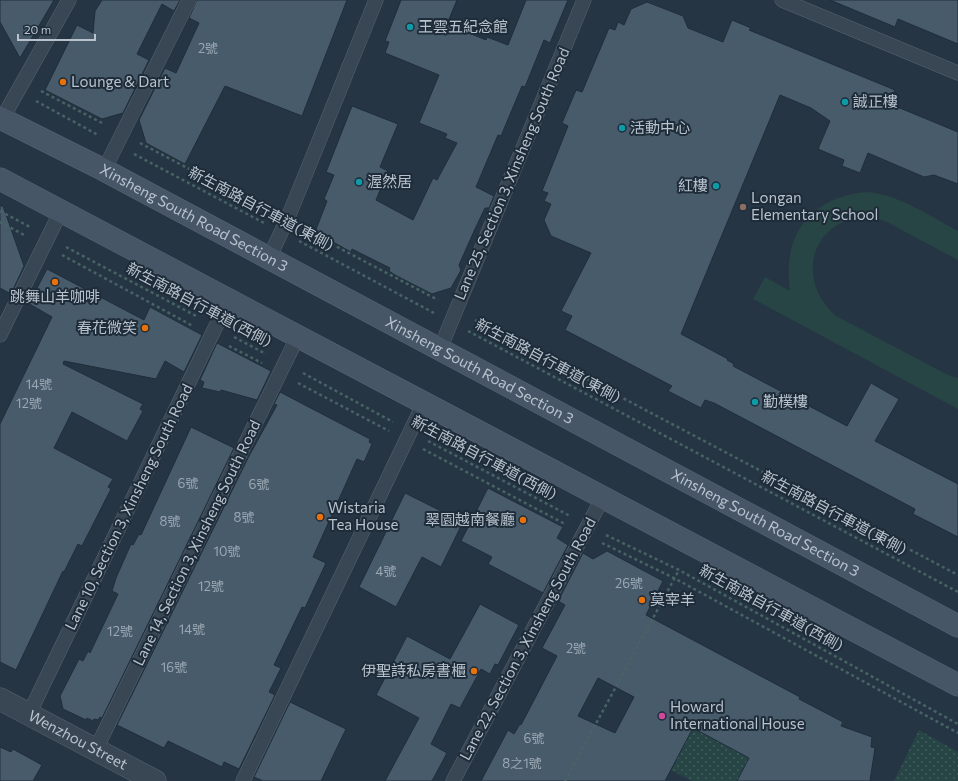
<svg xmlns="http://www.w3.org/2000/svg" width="958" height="781" font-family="Commissioner,'Noto Sans TC',sans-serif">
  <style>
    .grass { fill: url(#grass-dots) }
    .park { fill: #274545 }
    .building { fill: #485b6b; stroke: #202e3b; fill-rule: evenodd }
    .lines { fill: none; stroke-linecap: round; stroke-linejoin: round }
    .lane-casing { stroke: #586571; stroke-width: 15 }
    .street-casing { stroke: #586571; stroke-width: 23 }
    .secondary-casing { stroke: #586571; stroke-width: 23 }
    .path { stroke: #476363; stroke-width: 2.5; stroke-dasharray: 3 3; stroke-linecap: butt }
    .lane { stroke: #394754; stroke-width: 14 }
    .street { stroke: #394754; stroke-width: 22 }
    .secondary { stroke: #475667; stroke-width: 22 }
    .culture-dot { fill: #0f9aa8; stroke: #1e2c39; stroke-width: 1.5 }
    .food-dot { fill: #e8710a; stroke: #1e2c39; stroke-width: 1.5 }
    .education-dot { fill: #8d6e63; stroke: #1e2c39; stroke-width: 1.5 }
    .hotel-dot { fill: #d1479c; stroke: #1e2c39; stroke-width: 1.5 }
    .labels { text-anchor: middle; stroke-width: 4; stroke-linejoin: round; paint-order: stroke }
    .number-label { font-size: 13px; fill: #9ba8b4 }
    .poi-label { font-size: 15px; fill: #b7c2cd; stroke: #1e2c39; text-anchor: start }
    .street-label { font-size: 15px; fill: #b7c2cd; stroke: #1e2c39 }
  </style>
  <defs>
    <pattern id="grass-dots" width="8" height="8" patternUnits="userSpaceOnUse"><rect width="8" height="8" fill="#274545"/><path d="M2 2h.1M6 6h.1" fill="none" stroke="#445e5f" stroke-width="1.8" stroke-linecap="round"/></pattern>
  </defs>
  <rect width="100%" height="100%" fill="#253544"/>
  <g class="grass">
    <path d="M 693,728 L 757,762 L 737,781 L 692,781 L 671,770 Z"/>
    <path d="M 919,730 L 958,752 L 958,781 L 894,781 Z"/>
  </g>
  <path class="park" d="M 866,192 C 899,194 929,216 958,231 L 958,260 L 885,221 C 821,203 787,273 836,316 L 950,376 L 958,378 L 958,409 L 753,299 L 765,277 L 790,291 C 782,235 809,198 866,192 Z"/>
  <g class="building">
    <path d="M 0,0 L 54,0 L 20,58 L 0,22 Z"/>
    <path d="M 102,0 L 180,0 L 174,11 L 162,4 L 137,54 L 149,60 L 123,113 L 102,119 L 45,90 L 77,25 L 93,33 L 95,11 Z"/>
    <path d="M 197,0 L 347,0 L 302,116 L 225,86 L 185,164 L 146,143 L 139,120 L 165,68 L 176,73 L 199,23 L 189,18 Z"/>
    <path d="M 401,0 L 457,0 L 447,24 L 486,40 L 487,37 L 508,45 L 526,0 L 568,0 L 550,43 L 544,40 L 525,87 L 522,86 L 501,136 L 498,135 L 476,187 L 494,196 L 489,208 L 485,208 L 475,229 L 459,265 L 461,270 L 451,288 L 432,294 L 395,275 L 389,271 L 390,268 L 352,249 L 351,252 L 315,232 L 327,201 L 324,199 L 334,175 L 326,172 L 352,106 L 398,124 L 380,167 L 388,171 L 376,200 L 413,220 L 433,178 L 437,180 L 457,143 L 445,138 L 447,134 L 419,123 L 439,75 L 385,53 L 389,42 L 385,41 Z"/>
    <path d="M 830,0 L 958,0 L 958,44 L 898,19 L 895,27 Z"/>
    <path d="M 647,2 L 683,16 L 688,28 L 723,42 L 732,20 L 751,28 L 749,30 L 895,90 L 890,101 L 896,104 L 895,106 L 958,132 L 958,184 L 934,175 L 924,177 L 868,153 L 860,173 L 842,166 L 844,160 L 818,149 L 830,121 L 811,108 L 780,95 L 681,334 L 728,359 L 727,360 L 734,364 L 733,366 L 847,426 L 871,383 L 899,399 L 875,441 L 958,484 L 958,537 L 913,514 L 915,509 L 714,403 L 705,400 L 701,408 L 668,391 L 672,386 L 565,330 L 572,316 L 561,311 L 591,253 L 551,236 L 544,220 L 551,204 L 544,201 L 548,193 L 542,191 L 568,126 L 562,123 L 576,90 L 582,92 L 609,28 L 615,30 L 618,22 L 624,25 L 631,9 Z"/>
    <path d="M 0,206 L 3,206 L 24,266 L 11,294 L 0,288 Z"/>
    <path d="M 47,269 L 144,320 L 150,307 L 202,335 L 184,372 L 165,361 L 156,379 L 64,361 L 63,364 L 143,404 L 140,409 L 143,411 L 127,441 L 72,412 L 54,448 L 113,479 L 108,487 L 111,489 L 82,546 L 78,544 L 64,572 L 63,571 L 16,670 L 0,662 L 0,424 L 52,317 L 26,302 L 32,288 L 34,294 Z"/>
    <path d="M 217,343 L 271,371 L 257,400 L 221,390 L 220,392 L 202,388 L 204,382 L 200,380 Z"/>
    <path d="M 280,392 L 370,439 L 369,442 L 372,444 L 364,462 L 357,459 L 313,557 L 326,563 L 305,608 L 302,607 L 274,665 L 281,668 L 269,692 L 275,695 L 239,769 L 224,762 L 222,767 L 168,741 L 164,748 L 117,725 L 249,456 L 277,405 L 274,404 Z"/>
    <path d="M 191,427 L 234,448 L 102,718 L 100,717 L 98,720 L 94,719 L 93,721 L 87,718 L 86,720 L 63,709 L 60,696 L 79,659 L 83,661 L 88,651 L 90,653 L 118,594 L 112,591 L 116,578 L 131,544 L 133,545 L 139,534 L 141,535 Z"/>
    <path d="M 488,488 L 563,527 L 557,538 L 568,545 L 543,593 L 488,564 L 492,557 L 461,541 Z"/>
    <path d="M 405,493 L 463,522 L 441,567 L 422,557 L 396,607 L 359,587 Z"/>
    <path d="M 607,551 L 663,581 L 646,615 L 800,697 L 799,699 L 843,722 L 841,726 L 872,737 L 871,747 L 875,748 L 870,781 L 737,781 L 749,758 L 693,728 L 665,781 L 481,781 L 508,730 L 514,734 L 520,724 L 521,725 L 557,656 L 542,648 L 565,605 L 558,601 L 583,553 L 593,559 ZM 598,678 L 634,697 L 615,733 L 578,716 Z"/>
    <path d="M 480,604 L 519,625 L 498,665 L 495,664 L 490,674 L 481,669 L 460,708 L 451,704 L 431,744 L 447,753 L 432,781 L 385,781 L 419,718 L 376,695 L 407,636 L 450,659 Z"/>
    <path d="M 290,702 L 346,729 L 321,781 L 263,781 L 254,777 Z"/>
    <path d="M 0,747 L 11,752 L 13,749 L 42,765 L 33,781 L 0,781 Z"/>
  </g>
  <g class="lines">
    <g class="lane-casing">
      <g id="lane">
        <path d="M 782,0 L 958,73"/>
        <path d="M 2,119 L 69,0"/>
        <path d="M 104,170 L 189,0"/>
        <path d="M 269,258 L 287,220 L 376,0"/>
        <path d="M 0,335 L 61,211"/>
        <path d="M 440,349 L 584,0"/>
        <path d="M 29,714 L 229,299"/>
        <path d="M 96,749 L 298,336"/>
        <path d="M 243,781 L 424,403"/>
        <path d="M 453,781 L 603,497"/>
      </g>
    </g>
    <g class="street-casing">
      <g id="street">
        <path id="s1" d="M 0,699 L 155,781"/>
      </g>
    </g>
    <g class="secondary-casing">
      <g id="secondary">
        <path id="s2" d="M 0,118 L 104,170 L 958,626"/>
        <path d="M 0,179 L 958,685"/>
      </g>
    </g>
    <g class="path">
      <path d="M 41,91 L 104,124"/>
      <path d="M 36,101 L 98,135"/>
      <path d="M 140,143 L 269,211"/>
      <path d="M 134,154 L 264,223"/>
      <path d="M 0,211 L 30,227"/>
      <path d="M 0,222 L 26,236"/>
      <path d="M 305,230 L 438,300"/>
      <path d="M 299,241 L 434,313"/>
      <path d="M 66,247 L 198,317"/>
      <path d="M 62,255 L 193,326"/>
      <path d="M 475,320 L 958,575"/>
      <path d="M 468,331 L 958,592"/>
      <path d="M 234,337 L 266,354"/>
      <path d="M 229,346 L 262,363"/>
      <path d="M 303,373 L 393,422"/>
      <path d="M 298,383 L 389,431"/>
      <path d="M 428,441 L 570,516"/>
      <path d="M 423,449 L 565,524"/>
      <path d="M 606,535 L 679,570 L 958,724"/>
      <path d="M 602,543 L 674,578 L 958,733"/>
      <path d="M 565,781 L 679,570"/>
    </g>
    <use href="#lane" class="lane"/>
    <use href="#street" class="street"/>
    <use href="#secondary" class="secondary"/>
  </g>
  <g class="culture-dot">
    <circle cx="410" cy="27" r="4"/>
    <circle cx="845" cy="102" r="4"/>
    <circle cx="622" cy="128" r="4"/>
    <circle cx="359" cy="182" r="4"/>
    <circle cx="716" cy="186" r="4"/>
    <circle cx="755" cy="402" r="4"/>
  </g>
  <g class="food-dot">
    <circle cx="63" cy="82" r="4"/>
    <circle cx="55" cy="282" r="4"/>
    <circle cx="145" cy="328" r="4"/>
    <circle cx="320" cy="517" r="4"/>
    <circle cx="523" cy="520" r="4"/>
    <circle cx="642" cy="600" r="4"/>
    <circle cx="474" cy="671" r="4"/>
  </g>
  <circle class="education-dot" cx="743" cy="207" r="4"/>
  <circle class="hotel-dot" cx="662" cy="716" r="4"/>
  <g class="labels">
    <g class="number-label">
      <text x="208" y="53">2號</text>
      <text x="39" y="389">14號</text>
      <text x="29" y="408">12號</text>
      <text x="188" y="488">6號</text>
      <text x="259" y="489">6號</text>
      <text x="244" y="522">8號</text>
      <text x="170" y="526">8號</text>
      <text x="227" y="556">10號</text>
      <text x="386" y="576">4號</text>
      <text x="629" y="588">26號</text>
      <text x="211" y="591">12號</text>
      <text x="192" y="634">14號</text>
      <text x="120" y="636">12號</text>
      <text x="576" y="653">2號</text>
      <text x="174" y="672">16號</text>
      <text x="534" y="743">6號</text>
      <text x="522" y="768">8之1號</text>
    </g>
    <g class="poi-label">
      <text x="418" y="32">王雲五紀念館</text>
      <text x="71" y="87">Lounge &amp; Dart</text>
      <text x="853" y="107">誠正樓</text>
      <text x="630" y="133">活動中心</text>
      <text x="367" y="187">渥然居</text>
      <text x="708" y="191" text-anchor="end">紅樓</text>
      <text x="751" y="203">Longan<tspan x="751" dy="17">Elementary School</tspan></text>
      <text x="55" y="302" text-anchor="middle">跳舞山羊咖啡</text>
      <text x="137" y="333" text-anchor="end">春花微笑</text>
      <text x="763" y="407">勤樸樓</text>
      <text x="328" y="513">Wistaria<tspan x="328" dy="17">Tea House</tspan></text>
      <text x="515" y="525" text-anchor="end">翠園越南餐廳</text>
      <text x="650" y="605">莫宰羊</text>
      <text x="466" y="676" text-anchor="end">伊聖詩私房書櫃</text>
      <text x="670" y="712">Howard<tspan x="670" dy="17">International House</tspan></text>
    </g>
    <g class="street-label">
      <text transform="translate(512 174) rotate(-67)" y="5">Lane 25, Section 3, Xinsheng South Road</text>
      <text transform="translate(261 209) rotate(28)" y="5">新生南路自行車道(東側)</text>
      <text dy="5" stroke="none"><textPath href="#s2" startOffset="218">Xinsheng South Road Section 3</textPath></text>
      <text transform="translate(199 305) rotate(28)" y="5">新生南路自行車道(西側)</text>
      <text transform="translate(548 361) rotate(28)" y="5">新生南路自行車道(東側)</text>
      <text dy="5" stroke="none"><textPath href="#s2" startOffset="542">Xinsheng South Road Section 3</textPath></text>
      <text transform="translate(484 458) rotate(28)" y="5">新生南路自行車道(西側)</text>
      <text transform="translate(129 507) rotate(-64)" y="5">Lane 10, Section 3, Xinsheng South Road</text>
      <text transform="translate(834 513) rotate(28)" y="5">新生南路自行車道(東側)</text>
      <text dy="5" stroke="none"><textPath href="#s2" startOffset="866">Xinsheng South Road Section 3</textPath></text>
      <text transform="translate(197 543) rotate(-64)" y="5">Lane 14, Section 3, Xinsheng South Road</text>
      <text transform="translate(771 608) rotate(29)" y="5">新生南路自行車道(西側)</text>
      <text transform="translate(528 639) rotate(-62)" y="5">Lane 22, Section 3, Xinsheng South Road</text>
      <text dy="5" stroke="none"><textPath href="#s1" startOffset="88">Wenzhou Street</textPath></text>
    </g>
  </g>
  <path d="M18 34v6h77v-6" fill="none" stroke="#b7c2cd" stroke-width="2"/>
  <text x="24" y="34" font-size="12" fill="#b7c2cd" stroke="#1e2c39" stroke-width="3" paint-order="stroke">20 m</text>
</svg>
